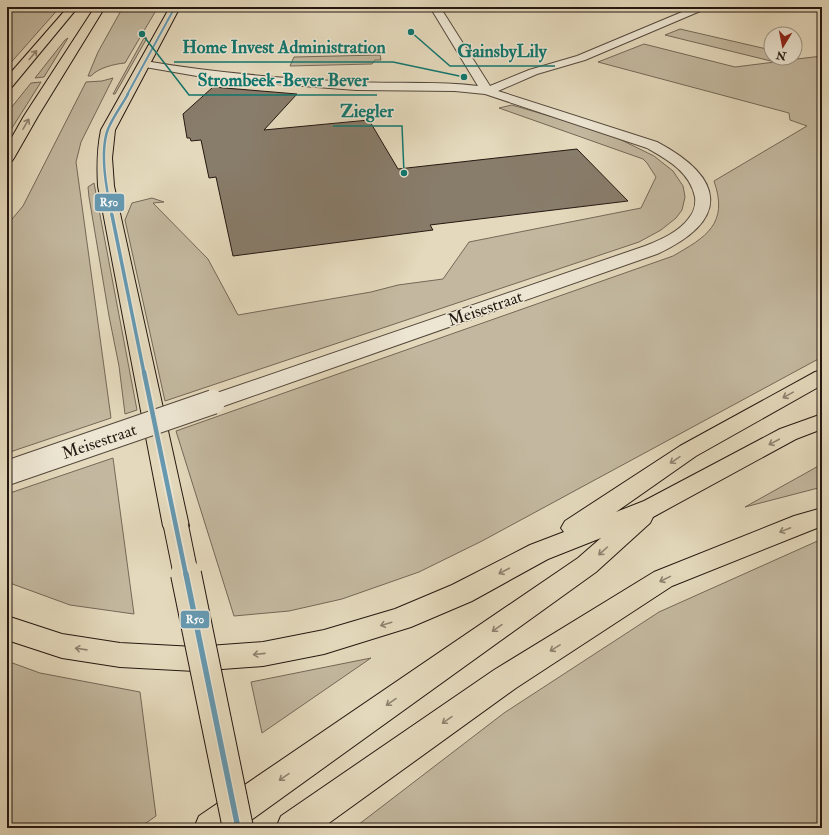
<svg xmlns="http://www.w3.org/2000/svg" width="829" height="835" font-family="'IM FELL Double Pica',serif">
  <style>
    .green { fill: #c3b89f; stroke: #746858 }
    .building { fill: #887c6a; stroke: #241811 }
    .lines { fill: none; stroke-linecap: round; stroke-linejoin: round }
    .minor-casing { stroke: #54483c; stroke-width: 2 }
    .major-casing { stroke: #241811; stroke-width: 2 }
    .highway-casing { stroke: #241811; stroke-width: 2 }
    .minor { fill: #ede6d3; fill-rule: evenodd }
    .major { fill: #e4d9bc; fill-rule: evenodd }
    .highway { fill: #e4d9bc; fill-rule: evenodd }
    .minor-bridge-casing { stroke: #54483c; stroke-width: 26; stroke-linecap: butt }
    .major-bridge-far1-casing { stroke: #241811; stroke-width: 26; stroke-linecap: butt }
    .major-bridge-casing { stroke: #241811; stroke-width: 32; stroke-linecap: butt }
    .minor-bridge { stroke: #ede6d3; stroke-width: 24 }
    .major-bridge-far1 { stroke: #e4d9bc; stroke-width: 24 }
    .major-bridge { stroke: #e4d9bc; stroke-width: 30 }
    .bus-1-far4-casing { stroke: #ede6d3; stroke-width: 3.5 }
    .bus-1-far3-casing { stroke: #ede6d3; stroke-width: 4.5 }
    .bus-1-far2-casing { stroke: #ede6d3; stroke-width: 6 }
    .bus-1-far1-casing { stroke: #ede6d3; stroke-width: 8 }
    .bus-1-casing { stroke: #ede6d3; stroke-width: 8 }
    .bus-1-far4 { stroke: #6699b1; stroke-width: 2 }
    .bus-1-far3 { stroke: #6699b1; stroke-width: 2.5 }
    .bus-1-far2 { stroke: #6699b1; stroke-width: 3.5 }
    .bus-1-far1 { stroke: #6699b1; stroke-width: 4.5 }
    .bus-1 { stroke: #6699b1; stroke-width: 5.5 }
    .oneway { stroke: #8e826f }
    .labels { text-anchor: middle; stroke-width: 3; stroke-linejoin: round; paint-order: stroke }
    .street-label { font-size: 17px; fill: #241811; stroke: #ede6d3 }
    .leader { fill: none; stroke: #0f766e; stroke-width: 1.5 }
    .callout-dot { fill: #0f766e; stroke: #ede6d3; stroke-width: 1.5 }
    .callout-label { font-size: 18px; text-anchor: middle; font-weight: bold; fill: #0f766e; stroke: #ede6d3; stroke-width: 3; stroke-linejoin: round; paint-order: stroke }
    .line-badge { stroke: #ede6d3; stroke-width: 1.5 }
    .badge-label { font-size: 11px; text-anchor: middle; font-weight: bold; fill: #fff }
  </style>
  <rect width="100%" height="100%" fill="#e4d9bc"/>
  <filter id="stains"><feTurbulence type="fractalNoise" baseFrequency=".005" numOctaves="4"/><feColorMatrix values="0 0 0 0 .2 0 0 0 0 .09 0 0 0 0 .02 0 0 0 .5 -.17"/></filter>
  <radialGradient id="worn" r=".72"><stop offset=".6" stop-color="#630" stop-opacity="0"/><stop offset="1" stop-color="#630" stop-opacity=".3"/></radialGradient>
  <g class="green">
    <path d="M 7,7 L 60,7 L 7,67 Z"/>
    <path d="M 123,7 L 158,7 L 125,63 C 114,64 98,68 91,76 L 88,76 L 98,52 Z"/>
    <path d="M 680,29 L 771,50 L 771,58 L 797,59 L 822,56 L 822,357 L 482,541 L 419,572 L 342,599 L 289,611 L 234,616 L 176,431 L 673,256 C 706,237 729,224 714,181 L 807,126 L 790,120 L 789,113 L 598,62 L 644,44 L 735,67 L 775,62 L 665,35 Z"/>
    <path d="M 68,38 L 44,77 L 35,78 L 65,40 Z"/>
    <path d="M 144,38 L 147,38 L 115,94 L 113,94 Z"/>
    <path d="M 380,55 L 381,60 L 375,60 L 372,64 L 290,66 L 294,57 Z"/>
    <path d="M 113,78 L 81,142 L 76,162 L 111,418 L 7,453 L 7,225 L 23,206 L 86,82 L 102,81 Z"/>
    <path d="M 41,82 L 7,136 L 7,113 L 31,83 Z"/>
    <path d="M 512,105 L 607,133 L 654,156 L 673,171 L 683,186 L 684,191 L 685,197 L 682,210 L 676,218 L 661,230 L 639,242 L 165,401 L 125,220 L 132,203 L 152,198 L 164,202 L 153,203 L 208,259 L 238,315 L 371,292 L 398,285 L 443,279 L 469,242 L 641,208 L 656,177 L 647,163 L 643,159 L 499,108 Z"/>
    <path d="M 94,183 L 137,410 L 125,414 L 119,366 L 109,316 L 89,197 L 88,187 Z"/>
    <path d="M 113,458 L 134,614 L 70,605 L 7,582 L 7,494 Z"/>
    <path d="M 822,464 L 822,487 L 745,507 Z"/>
    <path d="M 822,539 L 822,828 L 354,828 L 504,713 L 659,612 Z"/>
    <path d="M 371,658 L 262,733 L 251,682 Z"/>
    <path d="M 7,661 L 40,673 L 140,692 L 156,816 L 139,828 L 7,828 Z"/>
  </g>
  <path class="building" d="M 213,87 L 297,94 L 264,130 L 369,120 L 398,169 L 577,149 L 628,201 L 430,225 L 433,230 L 233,256 L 216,177 L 209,178 L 201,140 L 191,141 L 190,138 L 187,138 L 183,114 Z"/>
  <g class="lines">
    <g class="minor-casing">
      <path id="minor" d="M 430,7 L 440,7 L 490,86 L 529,70 L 577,56 L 694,7 L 707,7 L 705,9 L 585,60 L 537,74 L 498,91 L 657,142 C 725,178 731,220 657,254 L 221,407 L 213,409 L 205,407 L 202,402 L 205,397 L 645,246 C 660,240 679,232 689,218 C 694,212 696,204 695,197 C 690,172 668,160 647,148 L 485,94 L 455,91 L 356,90 L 277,84 L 197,76 L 145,67 L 141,66 L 139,64 L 141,62 L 145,61 C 215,73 286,79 356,82 C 397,84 438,81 478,86 Z"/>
    </g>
    <g class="major-casing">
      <path id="major" d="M 170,7 L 180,7 L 115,130 L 112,158 L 114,186 L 189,526 L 185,533 L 176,535 L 167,533 L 163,526 L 98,186 C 97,167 97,149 101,130 Z"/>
    </g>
    <g class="highway-casing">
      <g id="highway">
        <path d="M 68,7 L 78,7 L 11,88 L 7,89 L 7,77 Z"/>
        <path d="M 95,7 L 105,7 L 38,116 L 14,158 L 12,161 L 7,162 L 7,146 L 24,116 Z"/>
        <path d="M 822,370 L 822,385 L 696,456 L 616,512 L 644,501 L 780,429 L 822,414 L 822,429 L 796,439 L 653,517 L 650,523 L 596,572 L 240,828 L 194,828 L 199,816 L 578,558 L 601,538 L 548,559 L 472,601 L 411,627 L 324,654 L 263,666 L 195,671 L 120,667 L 62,658 L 7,640 L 7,616 L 62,634 L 120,643 L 195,647 L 263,642 L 324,630 L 395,609 L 452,585 L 530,545 L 564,532 L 561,528 L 565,521 L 680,446 L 815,372 Z"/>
        <path d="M 822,508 L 822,526 L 672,586 L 516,688 L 322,828 L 276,828 L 281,816 L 494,670 L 654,572 L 794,516 Z"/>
      </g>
    </g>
    <use href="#minor" class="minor"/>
    <use href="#major" class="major"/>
    <use href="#highway" class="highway"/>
    <g class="minor-bridge-casing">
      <path id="minor-bridge" d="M 7,473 L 213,402"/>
    </g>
    <g class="major-bridge-far1-casing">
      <path id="major-bridge-far1" d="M 176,526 L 186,575"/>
    </g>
    <g class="major-bridge-casing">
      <path id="major-bridge" d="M 186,574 L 238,828"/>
    </g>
    <use href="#minor-bridge" class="minor-bridge"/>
    <use href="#major-bridge-far1" class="major-bridge-far1"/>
    <use href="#major-bridge" class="major-bridge"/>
    <g class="bus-1-far4-casing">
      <path id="bus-1-far4" d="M 127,95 L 175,7"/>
    </g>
    <g class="bus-1-far3-casing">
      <path id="bus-1-far3" d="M 112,216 C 107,192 99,153 108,129 C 113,117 122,105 128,94"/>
    </g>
    <g class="bus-1-far2-casing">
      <path id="bus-1-far2" d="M 112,215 L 144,373"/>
    </g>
    <g class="bus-1-far1-casing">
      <path id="bus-1-far1" d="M 144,372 L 186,575"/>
    </g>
    <g class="bus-1-casing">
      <path id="bus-1" d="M 186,574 L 238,828"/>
    </g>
    <use href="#bus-1-far4" class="bus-1-far4"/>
    <use href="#bus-1-far3" class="bus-1-far3"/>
    <use href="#bus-1-far2" class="bus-1-far2"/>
    <use href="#bus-1-far1" class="bus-1-far1"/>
    <use href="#bus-1" class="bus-1"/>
  </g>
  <defs><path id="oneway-shaft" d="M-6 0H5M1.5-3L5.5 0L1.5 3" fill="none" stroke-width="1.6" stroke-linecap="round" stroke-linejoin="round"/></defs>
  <g class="oneway">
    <use href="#oneway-shaft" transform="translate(33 55) rotate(-50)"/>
    <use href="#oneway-shaft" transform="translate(26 124) rotate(-60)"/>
    <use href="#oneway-shaft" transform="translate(788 395) rotate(151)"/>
    <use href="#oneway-shaft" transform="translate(774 442) rotate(152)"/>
    <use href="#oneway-shaft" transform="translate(675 460) rotate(146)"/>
    <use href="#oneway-shaft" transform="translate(785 530) rotate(158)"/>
    <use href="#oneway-shaft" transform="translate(603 551) rotate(138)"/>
    <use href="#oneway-shaft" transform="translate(504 571) rotate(152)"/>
    <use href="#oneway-shaft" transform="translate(665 579) rotate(154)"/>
    <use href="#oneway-shaft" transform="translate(386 624) rotate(163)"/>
    <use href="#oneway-shaft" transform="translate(497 628) rotate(145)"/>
    <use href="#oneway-shaft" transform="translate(555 648) rotate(148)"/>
    <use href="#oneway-shaft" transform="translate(81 649) rotate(-172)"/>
    <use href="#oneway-shaft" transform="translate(259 654) rotate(174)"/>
    <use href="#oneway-shaft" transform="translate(391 702) rotate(145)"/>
    <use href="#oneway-shaft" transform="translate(447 720) rotate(145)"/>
    <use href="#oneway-shaft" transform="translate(284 777) rotate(145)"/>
  </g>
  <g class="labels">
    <g class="street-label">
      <text transform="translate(485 308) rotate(-19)" y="6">Meisestraat</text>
      <text transform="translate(99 441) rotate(-19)" y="6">Meisestraat</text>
    </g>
  </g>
  <path class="leader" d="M464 77L393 62H174M411 32L450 66H555M142 34L189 95H377M404 173L402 126H333"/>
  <g class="callout-dot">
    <circle cx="464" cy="77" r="4"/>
    <circle cx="411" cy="32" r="4"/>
    <circle cx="142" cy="34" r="4"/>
    <circle cx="404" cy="173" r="4"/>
  </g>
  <g class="callout-label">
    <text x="284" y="53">Home Invest Administration</text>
    <text x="502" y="57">GainsbyLily</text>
    <text x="283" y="86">Strombeek-Bever Bever</text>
    <text x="367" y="117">Ziegler</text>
  </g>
  <g class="line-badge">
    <rect x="94" y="193" width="31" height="19" rx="4" fill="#6699b1"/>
    <rect x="180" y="610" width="30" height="19" rx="4" fill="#6699b1"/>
  </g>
  <g class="badge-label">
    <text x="109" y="206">R50</text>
    <text x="195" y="623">R50</text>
  </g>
  <rect width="829" height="835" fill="none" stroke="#e4d9bc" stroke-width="24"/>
  <rect x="8" y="8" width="813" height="819" fill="none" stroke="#241811" stroke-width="2"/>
  <rect x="12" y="12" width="805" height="811" fill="none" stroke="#241811"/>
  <g transform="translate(783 46) rotate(190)"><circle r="19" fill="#ede6d3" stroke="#9d9485"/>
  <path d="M0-3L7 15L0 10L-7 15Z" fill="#8f2418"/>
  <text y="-6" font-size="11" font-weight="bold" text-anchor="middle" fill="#241811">N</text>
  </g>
  <rect width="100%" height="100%" filter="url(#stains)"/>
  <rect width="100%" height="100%" fill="url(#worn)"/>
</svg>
